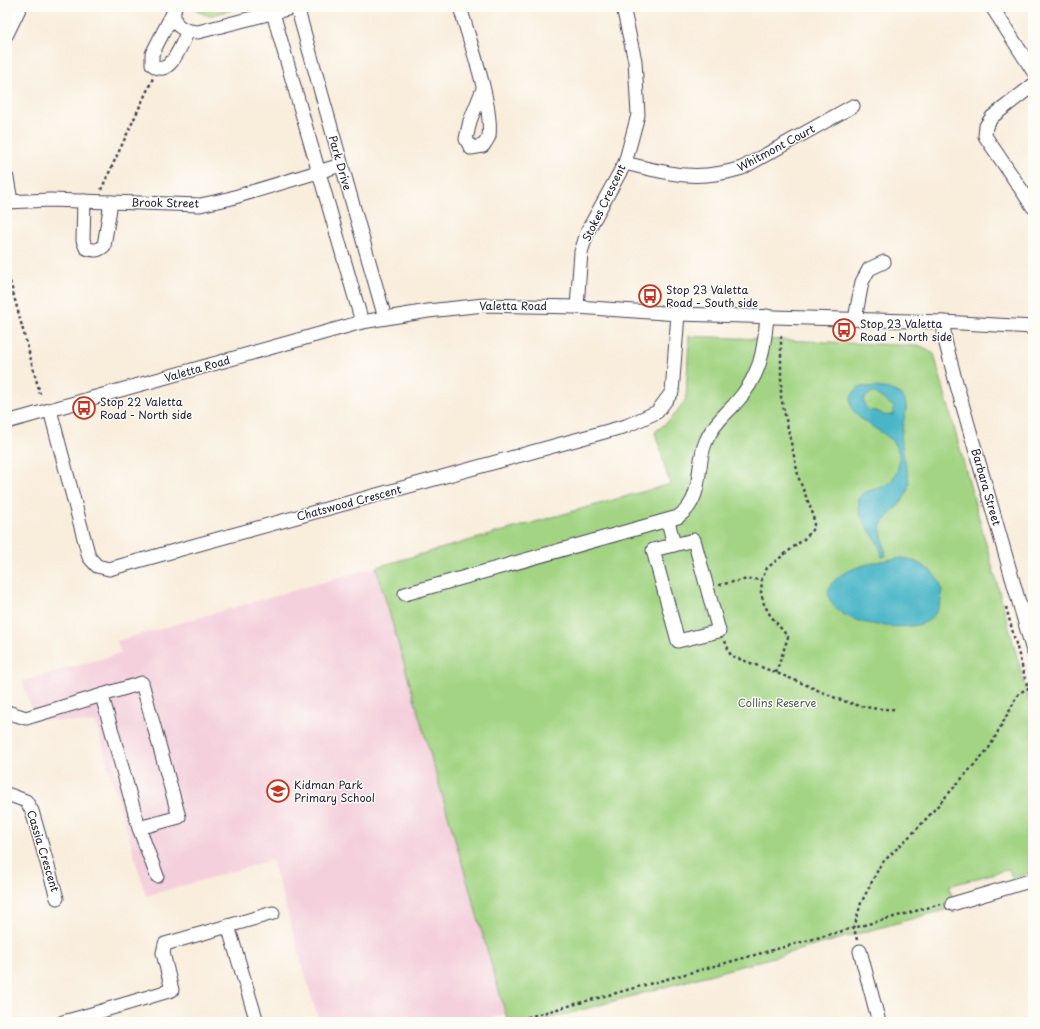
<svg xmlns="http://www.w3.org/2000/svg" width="1040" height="1029" font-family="'Playpen Sans',sans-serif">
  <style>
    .built { fill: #f4cfdc }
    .green { fill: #a3d483; stroke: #627b5f }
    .water { fill: #4ab6c7; stroke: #366c81; fill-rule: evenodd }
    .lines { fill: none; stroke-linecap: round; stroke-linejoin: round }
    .minor-casing { stroke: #424053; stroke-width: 15 }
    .path { stroke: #424053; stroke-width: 2.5; stroke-dasharray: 3 3; stroke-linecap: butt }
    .minor { stroke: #fff; stroke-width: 13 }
    .labels { text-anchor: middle; stroke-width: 3; stroke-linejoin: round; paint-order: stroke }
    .street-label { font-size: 11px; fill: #22223b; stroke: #fdfcf7 }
    .poi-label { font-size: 11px; fill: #22223b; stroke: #fdfcf7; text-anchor: start }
    .park-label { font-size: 11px; fill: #4f6054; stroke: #fdfcf7 }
  </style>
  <rect width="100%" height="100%" fill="#fdfcf7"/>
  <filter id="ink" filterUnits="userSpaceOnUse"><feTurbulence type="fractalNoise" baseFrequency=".025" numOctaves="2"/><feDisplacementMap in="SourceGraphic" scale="8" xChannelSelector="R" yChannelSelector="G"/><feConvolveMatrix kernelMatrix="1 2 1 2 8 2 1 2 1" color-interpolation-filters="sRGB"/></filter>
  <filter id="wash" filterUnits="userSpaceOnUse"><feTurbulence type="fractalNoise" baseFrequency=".012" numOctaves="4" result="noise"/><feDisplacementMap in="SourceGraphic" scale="16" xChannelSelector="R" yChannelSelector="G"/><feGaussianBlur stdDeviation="0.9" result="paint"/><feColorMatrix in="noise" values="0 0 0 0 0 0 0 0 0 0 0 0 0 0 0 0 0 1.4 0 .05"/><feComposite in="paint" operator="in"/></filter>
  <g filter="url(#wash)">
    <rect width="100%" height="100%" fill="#f9eddc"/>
    <path class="built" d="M 376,567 L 505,1014 L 477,1022 L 319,1022 L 272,860 L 146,896 L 96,723 L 34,719 L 23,681 L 121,653 L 117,641 Z"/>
    <g class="green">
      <path d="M 196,7 L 242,7 L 209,16 L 197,11 Z"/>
      <path d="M 689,336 L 921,346 L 934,354 L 1033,715 L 1033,872 L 1012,878 L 1009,869 L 949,886 L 955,907 L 538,1022 L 508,1022 L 376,567 L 670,484 L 655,432 L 671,419 L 686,399 Z"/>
    </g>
    <g class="water">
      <path d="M 859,387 C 874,386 909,387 906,409 C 904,422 900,432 902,446 C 903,459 911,475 908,489 C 904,502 888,515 880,526 L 886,556 L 882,557 C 881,554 881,549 879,546 C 872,530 856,519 859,499 C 862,485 892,496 898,467 C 899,461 900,455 897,449 C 895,445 892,440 888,437 C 875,426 833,410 859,387 ZM 871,393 L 875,393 L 894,407 L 894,414 L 886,416 L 877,411 L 870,411 L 865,406 L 863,399 Z"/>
      <path d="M 904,558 C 926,564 949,579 940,604 C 938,610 933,617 928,621 C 910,631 871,626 853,619 C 844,615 834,610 830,600 C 818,570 885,559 904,558 Z"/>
    </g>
  </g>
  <g filter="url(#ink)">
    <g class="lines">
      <g class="minor-casing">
        <g id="minor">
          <path d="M 175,7 C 170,25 182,31 198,32 L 295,7"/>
          <path d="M 297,7 L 385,318"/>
          <path d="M 460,7 C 469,39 493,105 489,136 C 488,139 485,143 483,146 L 471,148 L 466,139 L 470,121 L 483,89"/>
          <path d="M 992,7 L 1033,71"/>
          <path d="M 173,13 L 152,54 L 152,64 C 169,81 182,43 188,31"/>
          <path d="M 273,13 L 362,322"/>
          <path d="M 7,34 L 20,7"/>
          <path d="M 1033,85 L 992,117 L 986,126 L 985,136 L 1033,207"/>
          <path d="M 625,163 C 669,174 697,182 742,168 L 853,106"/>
          <path d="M 7,178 L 11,201"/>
          <path d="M 84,201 L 83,240 L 86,248 C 94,251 98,251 104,246 L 111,202"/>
          <path d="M 7,202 L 50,200 L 200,205 L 228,199 L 341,165"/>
          <path d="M 577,307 L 581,252 L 588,230 L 625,163 L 638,115 L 635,61 L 623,7"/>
          <path d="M 855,319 L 862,282 L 869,269 L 884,262"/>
          <path d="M 943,322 L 945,340 L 955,379 L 1033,651"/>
          <path d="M 50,410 L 89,557 L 97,566 L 109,569 L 626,426 L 657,412 L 672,392 L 678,314"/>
          <path d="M 7,422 L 362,322 L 428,311 L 484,305 L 577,307 L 678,314 L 943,322 L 1033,327"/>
          <path d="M 668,521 L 674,545"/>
          <path d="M 694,540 L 719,631 L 678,641 L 653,550 Z"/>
          <path d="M 405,594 L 678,517 C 682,513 687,510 689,506 C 702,488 697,461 706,441 C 712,427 723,416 734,405 C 760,377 764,353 767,316"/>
          <path d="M 102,696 L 139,828 L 157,876"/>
          <path d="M 7,712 L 26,718 L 142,683 L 179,817 L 139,828"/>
          <path d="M 7,794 L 26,801 L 32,811 L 57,898"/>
          <path d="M 952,904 L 1033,880"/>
          <path d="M 228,926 L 273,913"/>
          <path d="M 860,951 L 879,1022"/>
          <path d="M 63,1022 L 85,1016"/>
          <path d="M 86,1022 L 85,1016 L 172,990 L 163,953 L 165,944 L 228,926 L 257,1022"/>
        </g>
      </g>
      <g class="path">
        <path d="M 101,190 L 153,78"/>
        <path d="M 7,270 L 40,394"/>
        <path d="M 719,585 L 742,580 L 762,579"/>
        <path d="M 1006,607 L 1033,707"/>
        <path d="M 725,641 L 731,656 C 751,663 772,671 792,679 C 829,694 854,711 896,709"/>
        <path d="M 776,673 L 788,637 L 770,615 L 764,604 L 761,593 L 762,579 L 767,568 L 804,539 L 811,532 L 814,525 L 813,514 L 799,479 L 781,397 L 781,333"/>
        <path d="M 857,940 L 854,928 L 861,903 L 881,864 L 917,829 L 989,748 L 1019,693 L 1033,686"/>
        <path d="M 510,1022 L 941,904"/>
      </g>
      <use href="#minor" class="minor"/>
    </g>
  </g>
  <defs>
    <g id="bus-ring" transform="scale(1.15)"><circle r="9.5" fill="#fdfcf7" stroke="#c8321e" stroke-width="1.5"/><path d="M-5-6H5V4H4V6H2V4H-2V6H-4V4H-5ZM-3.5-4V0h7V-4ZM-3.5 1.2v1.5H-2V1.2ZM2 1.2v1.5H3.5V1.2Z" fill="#c8321e"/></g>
    <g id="school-ring" transform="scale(1.15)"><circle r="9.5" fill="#fdfcf7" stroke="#c8321e" stroke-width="1.5"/><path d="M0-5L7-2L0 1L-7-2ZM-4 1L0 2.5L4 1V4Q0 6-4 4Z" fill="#c8321e"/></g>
  </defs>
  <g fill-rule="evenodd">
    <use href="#bus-ring" x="650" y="296"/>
    <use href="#bus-ring" x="844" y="330"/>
    <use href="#bus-ring" x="84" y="408"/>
    <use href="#school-ring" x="278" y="791"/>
  </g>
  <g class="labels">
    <g class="street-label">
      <text transform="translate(776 148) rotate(-28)" y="4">Whitmont Court</text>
      <text transform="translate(340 163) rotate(74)" y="4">Park Drive</text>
      <text transform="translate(165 203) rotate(1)" y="4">Brook Street</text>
      <text transform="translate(604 203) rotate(-64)" y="4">Stokes Crescent</text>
      <text x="513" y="310">Valetta Road</text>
      <text transform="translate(197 369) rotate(-16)" y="4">Valetta Road</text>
      <text transform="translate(986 487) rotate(74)" y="4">Barbara Street</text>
      <text transform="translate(349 503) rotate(-15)" y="4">Chatswood Crescent</text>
      <text transform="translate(43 851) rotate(73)" y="4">Cassia Crescent</text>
    </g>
    <g class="poi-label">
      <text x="666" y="294">Stop 23 Valetta<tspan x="666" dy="13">Road - South side</tspan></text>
      <text x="860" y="328">Stop 23 Valetta<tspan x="860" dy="13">Road - North side</tspan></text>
      <text x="100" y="406">Stop 22 Valetta<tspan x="100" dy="13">Road - North side</tspan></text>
      <text x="294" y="789">Kidman Park<tspan x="294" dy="13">Primary School</tspan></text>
    </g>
    <g class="park-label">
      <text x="777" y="707">Collins Reserve</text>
    </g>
  </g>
  <rect width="1040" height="1029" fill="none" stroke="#fdfcf7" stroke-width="24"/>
</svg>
